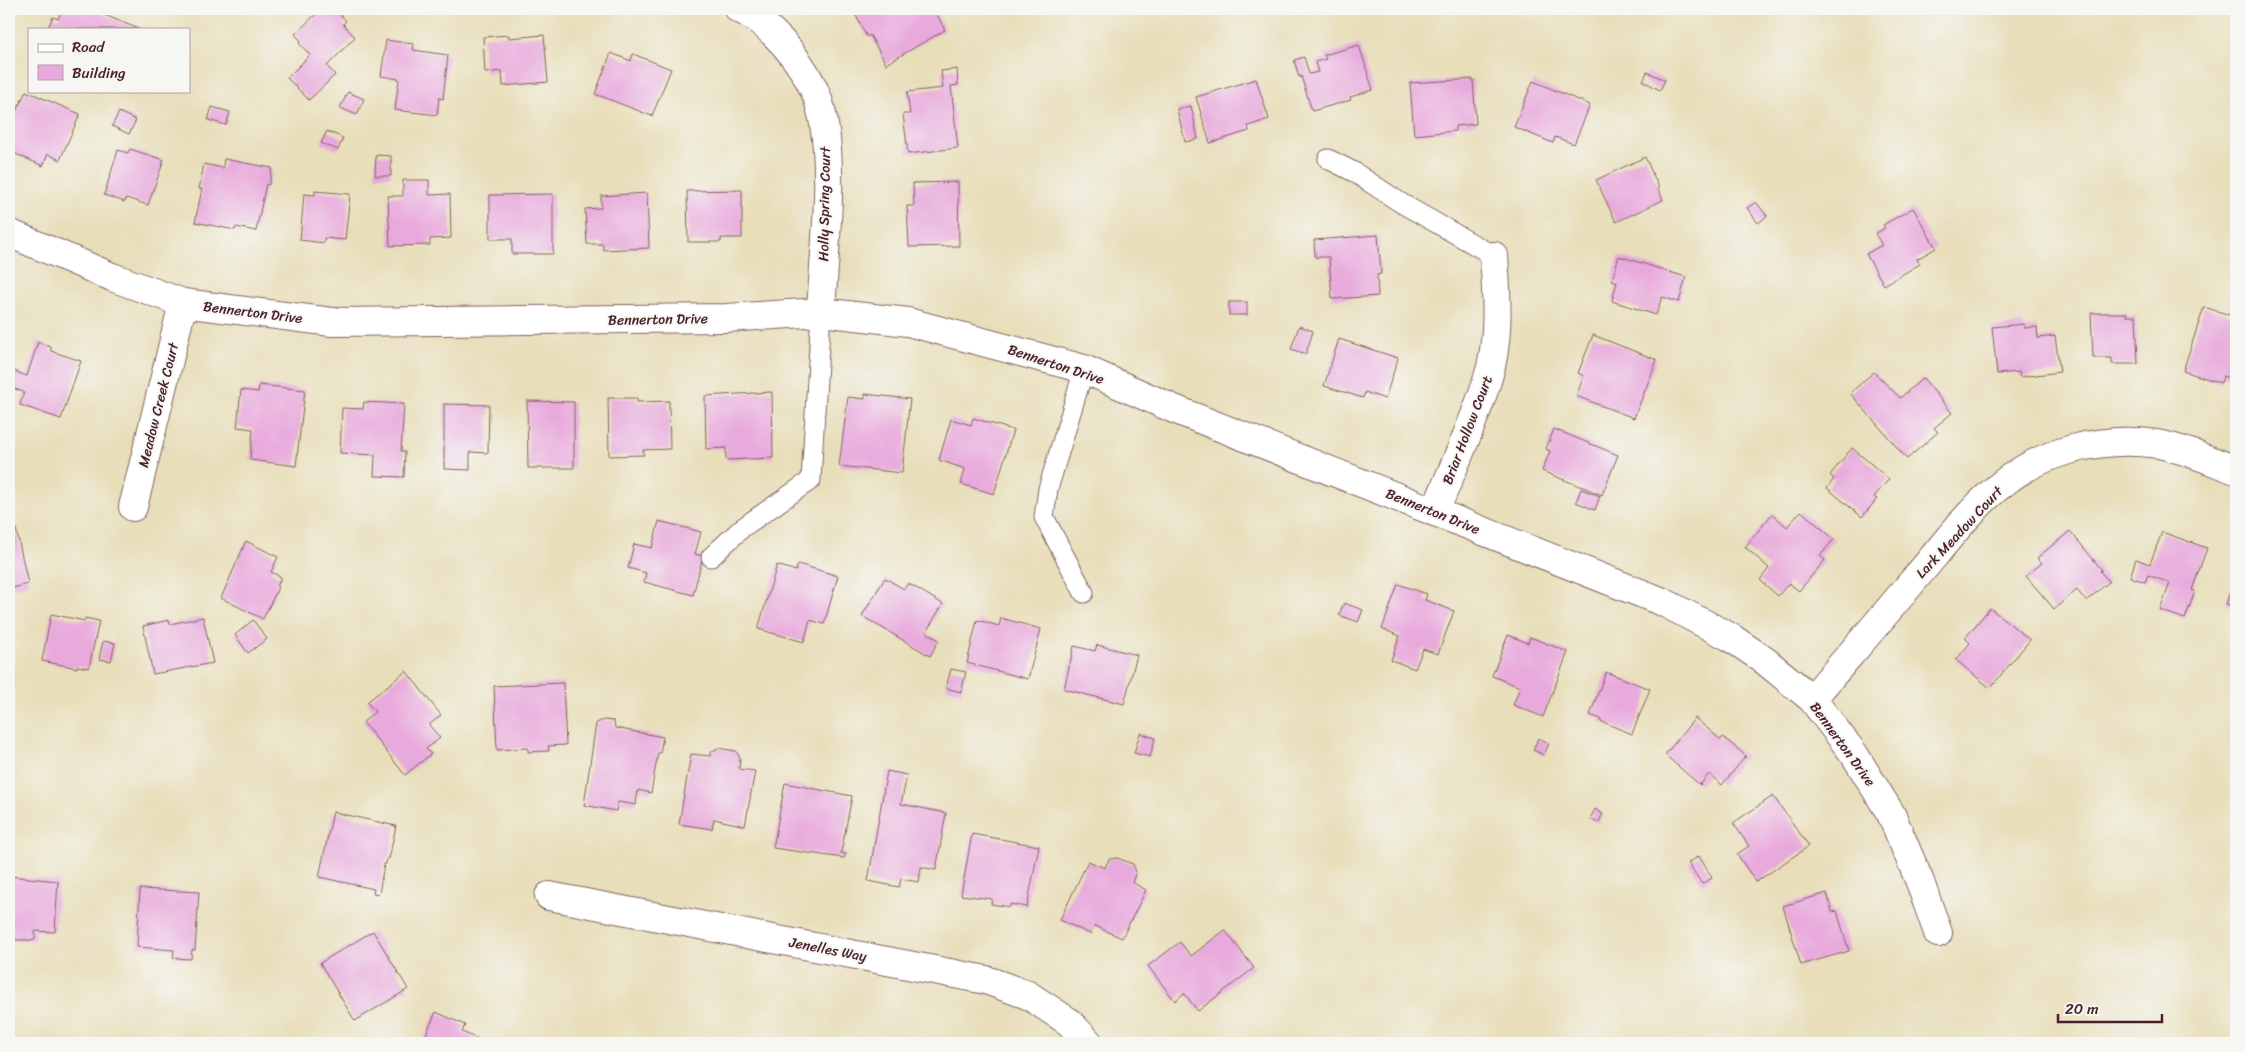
<svg xmlns="http://www.w3.org/2000/svg" width="2245" height="1052" font-family="Sriracha,sans-serif">
  <style>
    .building { fill: #e8a9dc }
    .lines { fill: none; stroke-linecap: round; stroke-linejoin: round }
    .lane-casing { stroke: #81625d; stroke-width: 21 }
    .street-casing { stroke: #81625d; stroke-width: 30 }
    .lane { stroke: #fff; stroke-width: 19 }
    .street { stroke: #fff; stroke-width: 28 }
    .labels { text-anchor: middle; stroke-width: 4; stroke-linejoin: round; paint-order: stroke }
    .street-label { font-size: 14px; fill: #4a1f2b; stroke: #f6f6f2 }
  </style>
  <rect width="100%" height="100%" fill="#f6f6f2"/>
  <filter id="ink" filterUnits="userSpaceOnUse"><feTurbulence type="fractalNoise" baseFrequency=".02" numOctaves="2"/><feDisplacementMap in="SourceGraphic" scale="10" xChannelSelector="R" yChannelSelector="G"/><feConvolveMatrix kernelMatrix="1 2 1 2 8 2 1 2 1" color-interpolation-filters="sRGB"/></filter>
  <filter id="wash" filterUnits="userSpaceOnUse"><feTurbulence type="fractalNoise" baseFrequency=".0096" numOctaves="4" result="noise"/><feDisplacementMap in="SourceGraphic" scale="20" xChannelSelector="R" yChannelSelector="G"/><feGaussianBlur stdDeviation="1.12" result="paint"/><feColorMatrix in="noise" values="0 0 0 0 0 0 0 0 0 0 0 0 0 0 0 0 0 1.4 0 .05"/><feComposite in="paint" operator="in"/></filter>
  <g filter="url(#wash)">
    <rect width="100%" height="100%" fill="#e8deba"/>
    <g id="blocks">
      <g class="building">
        <path d="M 62,9 L 90,9 L 139,29 L 47,29 L 53,17 L 58,19 Z"/>
        <path d="M 321,9 L 335,9 L 346,21 L 343,24 L 355,37 L 327,66 L 335,75 L 309,100 L 287,78 L 310,55 L 299,43 L 301,41 L 295,34 Z"/>
        <path d="M 860,9 L 934,9 L 945,30 L 886,64 L 870,35 L 867,37 L 854,12 Z"/>
        <path d="M 509,35 L 509,38 L 544,35 L 548,82 L 503,86 L 502,71 L 485,73 L 483,37 Z"/>
        <path d="M 386,40 L 414,44 L 413,50 L 448,55 L 443,99 L 439,98 L 437,115 L 395,110 L 399,79 L 381,76 Z"/>
        <path d="M 1359,45 L 1373,90 L 1350,97 L 1351,100 L 1312,111 L 1301,76 L 1299,77 L 1294,60 L 1304,57 L 1309,74 L 1318,72 L 1315,62 L 1326,59 L 1324,55 Z"/>
        <path d="M 611,53 L 631,61 L 633,54 L 671,69 L 652,116 L 595,94 Z"/>
        <path d="M 957,69 L 958,85 L 951,86 L 958,148 L 908,154 L 903,114 L 910,114 L 907,92 L 943,88 L 941,71 Z"/>
        <path d="M 1647,72 L 1665,80 L 1660,90 L 1643,81 Z"/>
        <path d="M 1256,79 L 1269,119 L 1248,126 L 1249,131 L 1210,143 L 1196,97 Z"/>
        <path d="M 1473,79 L 1476,124 L 1455,126 L 1455,131 L 1414,135 L 1410,83 Z"/>
        <path d="M 1533,81 L 1590,105 L 1574,144 L 1555,137 L 1553,143 L 1514,127 Z"/>
        <path d="M 26,91 L 80,114 L 60,160 L 48,154 L 43,166 L 9,151 L 9,116 L 12,108 L 17,110 Z"/>
        <path d="M 348,92 L 364,99 L 357,115 L 340,108 Z"/>
        <path d="M 1191,106 L 1198,139 L 1185,142 L 1177,109 Z"/>
        <path d="M 212,107 L 230,112 L 226,125 L 208,120 Z"/>
        <path d="M 119,112 L 136,120 L 129,134 L 112,126 Z"/>
        <path d="M 327,131 L 343,138 L 338,150 L 321,143 Z"/>
        <path d="M 130,149 L 164,160 L 148,205 L 126,198 L 125,202 L 104,195 L 118,150 L 128,153 Z"/>
        <path d="M 376,155 L 391,156 L 391,176 L 375,176 Z"/>
        <path d="M 1645,157 L 1659,188 L 1658,189 L 1663,200 L 1616,222 L 1596,180 Z"/>
        <path d="M 224,159 L 272,168 L 269,185 L 266,184 L 256,231 L 236,227 L 235,230 L 195,222 L 202,189 L 199,189 L 204,164 L 223,168 Z"/>
        <path d="M 403,180 L 429,180 L 429,195 L 450,194 L 451,238 L 430,239 L 430,245 L 390,246 L 388,196 L 403,196 Z"/>
        <path d="M 958,182 L 959,246 L 909,247 L 907,206 L 914,206 L 913,183 Z"/>
        <path d="M 742,190 L 742,238 L 721,238 L 721,242 L 688,242 L 687,191 Z"/>
        <path d="M 315,191 L 350,194 L 345,240 L 324,238 L 324,243 L 300,240 L 304,194 L 315,195 Z"/>
        <path d="M 647,193 L 649,248 L 603,250 L 603,244 L 587,244 L 585,209 L 601,208 L 601,196 Z"/>
        <path d="M 553,194 L 553,254 L 512,254 L 512,239 L 490,239 L 490,195 Z"/>
        <path d="M 1756,202 L 1767,216 L 1758,223 L 1747,208 Z"/>
        <path d="M 1913,208 L 1936,248 L 1917,259 L 1920,264 L 1884,285 L 1866,254 L 1882,245 L 1875,234 L 1885,228 L 1883,225 Z"/>
        <path d="M 1378,235 L 1381,274 L 1377,275 L 1378,296 L 1332,299 L 1329,257 L 1315,257 L 1314,240 Z"/>
        <path d="M 1619,256 L 1686,277 L 1679,302 L 1662,297 L 1656,315 L 1612,301 L 1617,282 L 1612,280 Z"/>
        <rect x="1229" y="302" width="18" height="13"/>
        <path d="M 2204,307 L 2236,317 L 2236,380 L 2223,376 L 2221,383 L 2183,371 Z"/>
        <path d="M 2091,313 L 2127,313 L 2126,316 L 2136,316 L 2138,364 L 2112,364 L 2112,358 L 2093,358 Z"/>
        <path d="M 2024,324 L 2024,328 L 2037,327 L 2038,338 L 2055,336 L 2060,372 L 2020,377 L 2019,372 L 1997,374 L 1992,327 Z"/>
        <path d="M 1299,326 L 1313,331 L 1306,354 L 1291,349 Z"/>
        <path d="M 1593,335 L 1657,360 L 1634,418 L 1576,396 L 1584,376 L 1578,373 Z"/>
        <path d="M 1339,339 L 1398,358 L 1385,399 L 1365,392 L 1363,398 L 1324,386 Z"/>
        <path d="M 38,342 L 51,347 L 51,351 L 81,361 L 61,419 L 20,405 L 24,392 L 9,387 L 11,370 L 27,376 Z"/>
        <path d="M 1874,372 L 1900,398 L 1923,378 L 1952,413 L 1934,428 L 1938,432 L 1907,459 L 1850,393 Z"/>
        <path d="M 259,385 L 305,390 L 296,466 L 250,460 L 253,429 L 237,427 L 241,390 L 258,392 Z"/>
        <path d="M 772,392 L 773,458 L 726,460 L 726,448 L 706,449 L 705,396 Z"/>
        <path d="M 865,394 L 910,399 L 902,473 L 839,466 L 848,397 L 865,399 Z"/>
        <path d="M 608,398 L 637,398 L 637,402 L 669,401 L 670,449 L 643,450 L 644,455 L 609,456 Z"/>
        <path d="M 527,401 L 574,402 L 574,468 L 528,468 Z"/>
        <path d="M 364,402 L 404,404 L 401,451 L 405,452 L 404,477 L 374,476 L 375,455 L 340,453 L 342,408 L 363,409 Z"/>
        <path d="M 444,404 L 489,405 L 488,453 L 470,452 L 470,470 L 444,469 Z"/>
        <path d="M 973,418 L 1013,430 L 994,494 L 961,484 L 965,469 L 939,460 L 951,419 L 971,425 Z"/>
        <path d="M 1554,429 L 1618,455 L 1602,495 L 1542,471 L 1550,451 L 1546,449 Z"/>
        <path d="M 1852,448 L 1889,479 L 1874,497 L 1877,499 L 1862,517 L 1827,488 L 1834,479 L 1830,475 Z"/>
        <path d="M 1581,489 L 1600,496 L 1595,510 L 1576,502 Z"/>
        <path d="M 1801,511 L 1834,539 L 1820,556 L 1825,560 L 1799,591 L 1789,583 L 1778,596 L 1760,580 L 1769,568 L 1745,547 L 1772,514 L 1787,527 Z"/>
        <path d="M 659,521 L 701,532 L 695,554 L 703,556 L 693,595 L 644,582 L 646,573 L 628,568 L 634,544 L 652,548 Z"/>
        <path d="M 15,524 L 28,584 L 9,589 L 9,526 Z"/>
        <path d="M 2070,531 L 2102,570 L 2100,571 L 2109,582 L 2086,601 L 2077,590 L 2054,609 L 2026,576 L 2042,563 L 2037,558 Z"/>
        <path d="M 2162,532 L 2207,548 L 2192,590 L 2195,591 L 2185,619 L 2160,610 L 2170,583 L 2148,575 L 2145,582 L 2130,577 L 2136,559 L 2150,564 Z"/>
        <path d="M 246,541 L 278,557 L 271,572 L 281,577 L 277,587 L 278,588 L 263,619 L 221,598 Z"/>
        <path d="M 798,564 L 838,576 L 824,624 L 810,620 L 804,642 L 758,629 L 777,565 L 796,571 Z"/>
        <path d="M 2236,574 L 2236,607 L 2226,604 Z"/>
        <path d="M 885,578 L 904,589 L 908,583 L 943,604 L 926,632 L 939,640 L 930,656 L 862,616 Z"/>
        <path d="M 1398,584 L 1427,594 L 1425,600 L 1454,611 L 1438,654 L 1423,649 L 1415,669 L 1391,660 L 1400,636 L 1382,629 Z"/>
        <path d="M 1344,603 L 1363,610 L 1358,622 L 1339,615 Z"/>
        <path d="M 1990,608 L 2030,640 L 1990,688 L 1956,660 L 1970,643 L 1965,638 Z"/>
        <path d="M 51,614 L 85,621 L 85,618 L 99,621 L 89,668 L 77,666 L 77,668 L 42,661 Z"/>
        <path d="M 203,617 L 213,663 L 153,674 L 143,626 L 169,620 L 170,624 Z"/>
        <path d="M 1001,618 L 1041,629 L 1028,679 L 967,663 L 977,620 L 999,626 Z"/>
        <path d="M 253,620 L 267,639 L 248,653 L 235,635 Z"/>
        <path d="M 1508,635 L 1528,643 L 1530,637 L 1568,652 L 1543,717 L 1513,705 L 1520,687 L 1492,676 Z"/>
        <path d="M 103,641 L 115,643 L 111,661 L 99,659 Z"/>
        <path d="M 1097,645 L 1137,655 L 1124,704 L 1064,689 L 1074,646 L 1095,651 Z"/>
        <path d="M 951,669 L 966,672 L 961,692 L 946,688 Z"/>
        <path d="M 406,671 L 441,715 L 429,725 L 440,738 L 426,749 L 431,754 L 405,775 L 363,722 L 375,712 L 367,702 Z"/>
        <path d="M 1606,672 L 1650,689 L 1632,734 L 1600,721 L 1601,719 L 1590,715 Z"/>
        <path d="M 563,683 L 566,745 L 548,746 L 549,751 L 528,752 L 528,748 L 497,750 L 494,686 Z"/>
        <path d="M 1695,718 L 1721,740 L 1723,737 L 1746,756 L 1722,785 L 1709,774 L 1700,785 L 1665,755 Z"/>
        <path d="M 604,720 L 614,721 L 615,728 L 663,737 L 660,753 L 658,753 L 651,793 L 638,790 L 636,805 L 618,802 L 616,811 L 584,805 L 596,723 Z"/>
        <path d="M 1140,733 L 1155,738 L 1150,757 L 1134,753 Z"/>
        <path d="M 1538,738 L 1549,743 L 1544,755 L 1533,750 Z"/>
        <path d="M 718,748 L 736,751 L 740,758 L 739,769 L 755,771 L 745,826 L 714,819 L 712,829 L 679,824 L 691,754 L 710,756 L 711,752 Z"/>
        <path d="M 887,771 L 907,775 L 901,804 L 946,813 L 936,870 L 921,867 L 919,882 L 901,879 L 899,887 L 868,881 Z"/>
        <path d="M 785,783 L 852,796 L 841,853 L 846,854 L 844,858 L 773,848 Z"/>
        <path d="M 1773,796 L 1809,846 L 1756,882 L 1737,854 L 1749,846 L 1733,823 Z"/>
        <path d="M 1595,809 L 1603,814 L 1598,823 L 1590,819 Z"/>
        <path d="M 333,812 L 396,826 L 389,859 L 387,858 L 386,864 L 384,864 L 379,894 L 373,893 L 374,889 L 319,877 Z"/>
        <path d="M 972,834 L 1039,846 L 1027,907 L 1010,904 L 1010,907 L 991,904 L 992,899 L 961,895 Z"/>
        <path d="M 1699,856 L 1712,878 L 1702,884 L 1688,863 Z"/>
        <path d="M 1117,858 L 1133,864 L 1136,872 L 1132,882 L 1146,890 L 1122,938 L 1095,926 L 1090,934 L 1060,920 L 1088,861 L 1105,868 L 1109,859 Z"/>
        <path d="M 9,876 L 58,881 L 55,932 L 35,931 L 35,940 L 9,940 Z"/>
        <path d="M 140,889 L 199,892 L 195,950 L 192,950 L 191,959 L 173,958 L 174,950 L 137,947 Z"/>
        <path d="M 1827,893 L 1832,912 L 1837,911 L 1849,951 L 1801,965 L 1783,906 Z"/>
        <path d="M 1225,930 L 1254,968 L 1198,1011 L 1184,993 L 1175,1001 L 1148,966 L 1180,942 L 1191,956 Z"/>
        <path d="M 373,931 L 408,989 L 355,1021 L 320,963 Z"/>
        <path d="M 436,1012 L 465,1025 L 462,1032 L 488,1043 L 422,1043 Z"/>
      </g>
    </g>
  </g>
  <g filter="url(#ink)">
    <use href="#blocks" fill-opacity="0" stroke="#81625d" stroke-width="1"/>
    <g class="lines">
      <g class="lane-casing">
        <g id="lane">
          <path d="M 1328,159 L 1354,172 L 1401,203 L 1494,256"/>
          <path d="M 711,557 L 742,528 L 811,480 L 821,312"/>
          <path d="M 1084,593 L 1044,517 L 1048,489 L 1084,369"/>
        </g>
      </g>
      <g class="street-casing">
        <g id="street">
          <path d="M 739,9 C 756,16 771,30 784,44 C 800,63 817,88 822,114 C 835,172 824,252 821,312"/>
          <path d="M 9,233 L 112,277 L 183,303 L 332,322 L 727,318 L 821,312 L 908,322 L 1084,369 L 1174,409 L 1663,602 L 1730,637 L 1764,660 L 1812,699 L 1854,754 L 1891,814 L 1920,882 L 1938,933"/>
          <path d="M 133,507 L 183,303"/>
          <path d="M 1435,512 C 1452,469 1473,426 1487,381 C 1500,342 1497,297 1494,256"/>
          <path d="M 1812,699 C 1847,658 1883,617 1918,575 C 1943,546 1967,513 1997,488 C 2040,451 2101,436 2157,444 C 2179,447 2214,462 2236,470"/>
          <path d="M 549,896 L 986,980 L 1028,995 L 1069,1022 L 1089,1043"/>
        </g>
      </g>
      <use href="#lane" class="lane"/>
      <use href="#street" class="street"/>
    </g>
  </g>
  <g class="labels">
    <g class="street-label">
      <text transform="translate(824 204) rotate(-89)" y="5">Holly Spring Court</text>
      <text transform="translate(253 312) rotate(7)" y="5">Bennerton Drive</text>
      <text transform="translate(658 319) rotate(-1)" y="5">Bennerton Drive</text>
      <text transform="translate(1056 364) rotate(18)" y="5">Bennerton Drive</text>
      <text transform="translate(158 405) rotate(-76)" y="5">Meadow Creek Court</text>
      <text transform="translate(1467 430) rotate(-69)" y="5">Briar Hollow Court</text>
      <text transform="translate(1433 511) rotate(22)" y="5">Bennerton Drive</text>
      <text transform="translate(1959 532) rotate(-47)" y="5">Lark Meadow Court</text>
      <text transform="translate(1843 744) rotate(54)" y="5">Bennerton Drive</text>
      <text transform="translate(828 949) rotate(11)" y="5">Jenelles Way</text>
    </g>
  </g>
  <rect width="2245" height="1052" fill="none" stroke="#f6f6f2" stroke-width="30"/>
  <rect x="28" y="28" width="162" height="65" fill="#f6f6f2" stroke="#b1a0a2"/>
  <rect x="38" y="44" width="25" height="8" fill="#ffffff" stroke="#b1a0a2"/>
  <text x="72" y="52" font-size="15" fill="#4a1f2b">Road</text>
  <rect x="38" y="65" width="25" height="15" fill="#e8a9dc" stroke="#b1a0a2"/>
  <text x="72" y="78" font-size="15" fill="#4a1f2b">Building</text>
  <path d="M2058 1014v8h104v-8" fill="none" stroke="#4a1f2b" stroke-width="2.5"/>
  <text x="2065" y="1014" font-size="15" fill="#4a1f2b" stroke="#f6f6f2" stroke-width="4" paint-order="stroke">20 m</text>
</svg>
